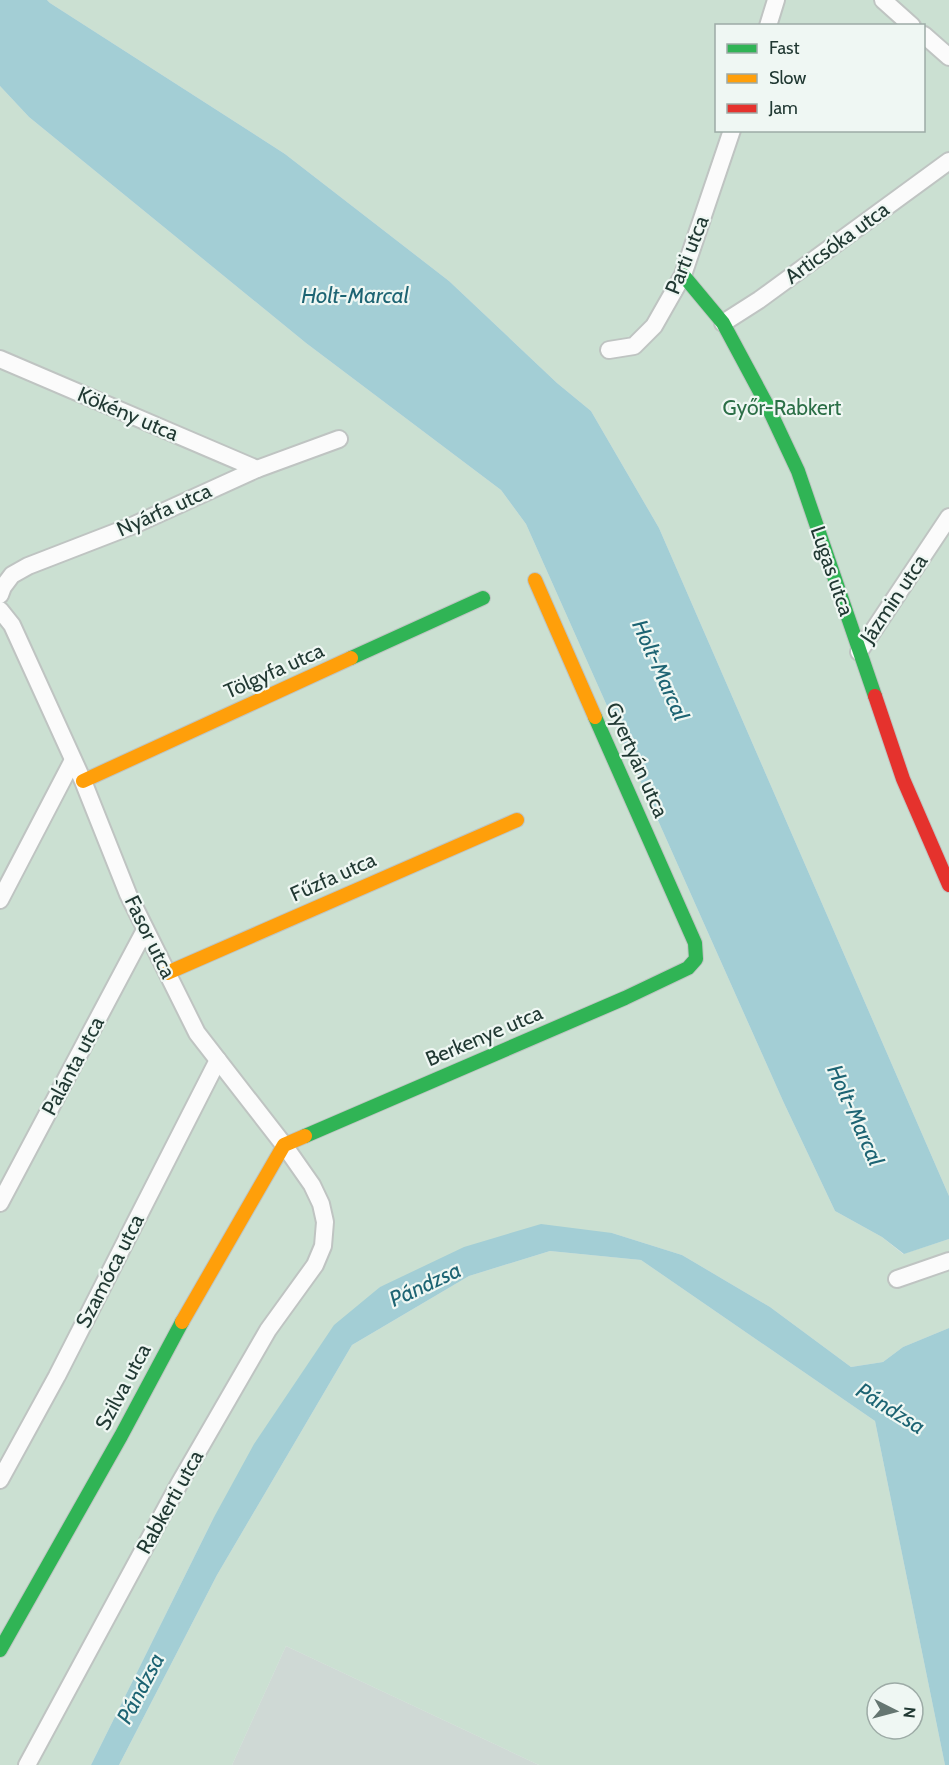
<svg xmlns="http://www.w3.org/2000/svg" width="949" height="1765" font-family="Cabin,sans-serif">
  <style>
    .built { fill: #cfd9d5 }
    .green { fill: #cbe0d2; fill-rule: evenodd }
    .water { fill: #a3ced5 }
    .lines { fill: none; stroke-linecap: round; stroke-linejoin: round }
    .street-casing { stroke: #bfc4c2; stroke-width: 20 }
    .fast-casing { stroke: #bec5c2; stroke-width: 16 }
    .slow-casing { stroke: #bec5c2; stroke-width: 16 }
    .jam-casing { stroke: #bec5c2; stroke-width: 16 }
    .street { stroke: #fbfbfb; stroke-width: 16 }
    .fast { stroke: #30b455; stroke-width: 14 }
    .slow { stroke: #ff9f0a; stroke-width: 14 }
    .jam { stroke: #e5322d; stroke-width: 14 }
    .labels { text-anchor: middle; stroke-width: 4.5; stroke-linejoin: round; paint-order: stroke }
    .street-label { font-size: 21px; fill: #213933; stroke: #eff7f3 }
    .park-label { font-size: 21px; fill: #2c6f47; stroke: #eff7f3 }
    .water-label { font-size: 22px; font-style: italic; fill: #1d6473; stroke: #eff7f3 }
  </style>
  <rect width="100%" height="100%" fill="#e2e7e5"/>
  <path class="built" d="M 286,1646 L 539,1765 L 232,1765 Z"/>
  <g class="green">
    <path d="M 47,0 L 949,0 L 949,1196 L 659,528 L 591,411 L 557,383 L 449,281 L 285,154 L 50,3 ZM 716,26 L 924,26 L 924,130 L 716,130 Z"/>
    <path d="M 0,86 L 29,117 L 306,343 L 501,490 L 526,524 L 783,1101 L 835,1211 L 882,1237 L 903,1254 L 949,1239 L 949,1328 L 903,1347 L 883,1362 L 851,1367 L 770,1307 L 682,1255 L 612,1233 L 380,1287 L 213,1519 L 91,1765 L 0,1765 Z"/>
    <path d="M 550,1251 L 641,1260 L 875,1421 L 945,1765 L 539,1765 L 286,1646 L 232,1765 L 119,1765 L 217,1575 L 352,1345 L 469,1276 ZM 877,1693 L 913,1693 L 913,1729 L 877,1729 Z"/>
  </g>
  <g class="water">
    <path d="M 0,0 L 47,0 L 50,3 L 285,154 L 449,281 L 557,383 L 591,411 L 659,528 L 949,1196 L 949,1239 L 904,1254 L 882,1237 L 835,1211 L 783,1101 L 526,524 L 501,490 L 306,343 L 29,117 L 0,86 Z"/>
    <path d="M 541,1224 L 612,1233 L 682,1255 L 770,1307 L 851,1367 L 883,1362 L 903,1347 L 949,1328 L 949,1765 L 945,1765 L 875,1421 L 641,1260 L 550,1251 L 469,1276 L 352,1345 L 217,1575 L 119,1765 L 91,1765 L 213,1519 L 254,1444 L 334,1325 L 380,1287 L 464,1247 Z"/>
  </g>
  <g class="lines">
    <g class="street-casing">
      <g id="street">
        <path d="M 883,0 L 912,26"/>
        <path d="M 768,26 L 776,0"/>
        <path d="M 924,35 L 949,57"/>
        <path d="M 723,323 L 759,300 L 949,161"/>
        <path d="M 609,350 L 634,346 L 654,326 L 683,275 L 732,130"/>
        <path d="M 0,359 L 257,469"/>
        <path d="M 0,595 L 3,587 L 12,575 L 28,566 L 134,525 L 257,469 L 339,439"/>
        <path d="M 0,610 L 12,625 L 83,781 L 128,894 L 197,1033 L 284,1145 L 312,1185 L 321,1204 L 325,1222 L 323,1246 L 315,1265 L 268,1330 L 179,1484 L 27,1765"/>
        <path d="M 859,652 L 949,517"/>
        <path d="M 0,900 L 73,760"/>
        <path d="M 0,1203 L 145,930"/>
        <path d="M 897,1279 L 949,1261"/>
        <path d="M 0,1480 L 57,1376 L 218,1060"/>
      </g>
    </g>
    <g class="fast-casing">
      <g id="fast">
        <path d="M 683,275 L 723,323 L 767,405 L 798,471 L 875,696"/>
        <path d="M 351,658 L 483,598"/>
        <path d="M 305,1136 L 625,998 L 688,968 L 696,959 L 695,943 L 595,717"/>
        <path d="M 0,1650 L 121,1436 L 182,1322"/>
      </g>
    </g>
    <g class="slow-casing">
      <g id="slow">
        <path d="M 535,580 L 595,717"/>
        <path d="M 83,781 L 351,658"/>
        <path d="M 167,973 L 517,820"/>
        <path d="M 182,1322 L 284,1145 L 305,1136"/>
      </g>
    </g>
    <g class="jam-casing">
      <path id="jam" d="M 875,696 L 903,779 L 949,885"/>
    </g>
    <use href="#street" class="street"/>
    <use href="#fast" class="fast"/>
    <use href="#slow" class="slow"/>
    <use href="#jam" class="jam"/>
  </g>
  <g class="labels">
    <g class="street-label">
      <text transform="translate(837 243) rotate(-36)" y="7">Articsóka utca</text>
      <text transform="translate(687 255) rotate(-68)" y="7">Parti utca</text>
      <text transform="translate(128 414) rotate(23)" y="7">Kökény utca</text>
      <text transform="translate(164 510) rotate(-24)" y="7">Nyárfa utca</text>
      <text transform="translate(832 571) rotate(71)" y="7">Lugas utca</text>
      <text transform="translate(894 599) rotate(-56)" y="7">Jázmin utca</text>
      <text transform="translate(274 671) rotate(-24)" y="7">Tölgyfa utca</text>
      <text transform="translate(637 760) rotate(66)" y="7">Gyertyán utca</text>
      <text transform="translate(333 877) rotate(-24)" y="7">Fűzfa utca</text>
      <text transform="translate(150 937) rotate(64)" y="7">Fasor utca</text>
      <text transform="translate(484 1036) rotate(-23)" y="7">Berkenye utca</text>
      <text transform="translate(73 1066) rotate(-62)" y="7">Palánta utca</text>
      <text transform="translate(110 1271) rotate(-63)" y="7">Szamóca utca</text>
      <text transform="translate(123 1387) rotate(-62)" y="7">Szilva utca</text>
      <text transform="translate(170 1502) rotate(-61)" y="7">Rabkerti utca</text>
    </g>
    <g class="park-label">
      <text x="782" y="415">Győr-Rabkert</text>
    </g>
    <g class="water-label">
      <text x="355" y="303">Holt-Marcal</text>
      <text transform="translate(661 670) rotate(66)" y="8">Holt-Marcal</text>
      <text transform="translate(856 1115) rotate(66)" y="8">Holt-Marcal</text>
      <text transform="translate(425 1284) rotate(-25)" y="8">Pándzsa</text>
      <text transform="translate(891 1408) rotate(32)" y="8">Pándzsa</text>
      <text transform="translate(140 1688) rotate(-62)" y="8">Pándzsa</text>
    </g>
  </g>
  <rect x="715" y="24" width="210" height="108" fill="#eff7f3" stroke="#9daba6" stroke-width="1.5"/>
  <rect x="727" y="44" width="30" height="9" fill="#30b455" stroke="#9daba6" stroke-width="1.5"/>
  <text x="769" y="54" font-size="18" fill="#213933">Fast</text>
  <rect x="727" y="74" width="30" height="9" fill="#ff9f0a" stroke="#9daba6" stroke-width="1.5"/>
  <text x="769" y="84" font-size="18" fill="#213933">Slow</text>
  <rect x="727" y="104" width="30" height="9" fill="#e5322d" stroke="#9daba6" stroke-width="1.5"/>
  <text x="769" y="114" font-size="18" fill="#213933">Jam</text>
  <g transform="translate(895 1711) rotate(96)"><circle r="28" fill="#eff7f3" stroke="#9daba6" stroke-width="1.5"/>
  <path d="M0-4.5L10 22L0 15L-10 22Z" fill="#657671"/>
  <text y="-9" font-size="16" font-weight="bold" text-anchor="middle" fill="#213933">N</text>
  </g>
</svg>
